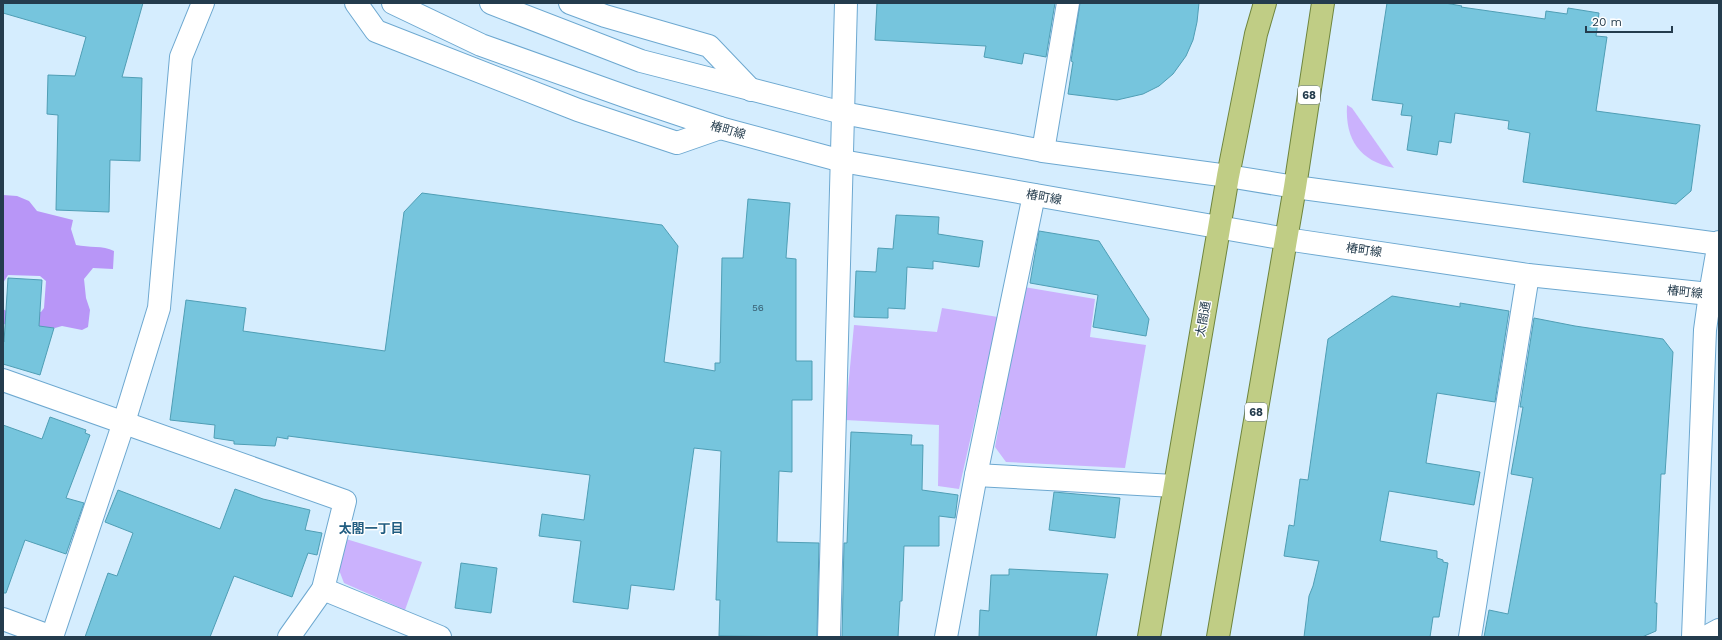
<svg xmlns="http://www.w3.org/2000/svg" width="1722" height="640" font-family="'Work Sans','Noto Sans JP',sans-serif">
  <style>
    .green { fill: #cbb2fd }
    .forest { fill: #b896f7 }
    .building { fill: #76c5dd; stroke: #4f9eb5 }
    .lines { fill: none; stroke-linecap: round; stroke-linejoin: round }
    .street-casing { stroke: #6da8d0; stroke-width: 24 }
    .secondary-casing { stroke: #6da8d0; stroke-width: 24 }
    .primary-casing { stroke: #6e853d; stroke-width: 24 }
    .street { stroke: #fff; stroke-width: 22 }
    .secondary { stroke: #fff; stroke-width: 22 }
    .primary { stroke: #c0cd85; stroke-width: 22 }
    .labels { text-anchor: middle; stroke-width: 3; stroke-linejoin: round; paint-order: stroke }
    .number-label { font-size: 10px; fill: #385e71 }
    .shield { fill: #fff; stroke: #667682; stroke-width: 1 }
    .shield-label { font-size: 11px; font-weight: bold; fill: #243c4d }
    .street-label { font-size: 12px; fill: #243c4d; stroke: #fff }
    .neighbourhood-label { font-size: 13px; font-weight: bold; fill: #205c80; stroke: #fff }
  </style>
  <rect width="100%" height="100%" fill="#d5edfe"/>
  <g class="green">
    <path d="M 1347,105 L 1352,108 L 1394,168 C 1360,161 1345,140 1347,105 Z"/>
    <path d="M 1024,287 L 1095,299 L 1090,337 L 1146,345 L 1125,468 L 1006,462 L 995,447 Z"/>
    <path d="M 942,308 L 998,317 L 959,489 L 938,486 L 939,425 L 845,420 L 854,325 L 937,332 Z"/>
    <path d="M 346,539 L 422,562 L 405,610 L 344,583 L 339,570 Z"/>
  </g>
  <path class="forest" d="M 3,195 L 17,196 L 29,201 L 37,211 L 73,220 L 71,229 L 76,245 C 89,248 103,245 114,251 L 113,269 L 93,268 L 84,279 L 86,298 L 90,310 L 88,327 L 82,330 L 62,326 L 48,330 L 3,324 L 3,309 L 8,312 L 41,312 L 44,308 L 46,281 L 40,276 L 8,275 L 3,283 Z"/>
  <g class="building">
    <path d="M 3,3 L 143,3 L 122,77 L 142,78 L 140,161 L 110,160 L 109,212 L 56,210 L 58,115 L 47,114 L 48,75 L 75,76 L 86,37 L 3,13 Z"/>
    <path d="M 877,3 L 1055,3 L 1046,57 L 1024,53 L 1022,64 L 984,57 L 986,46 L 875,40 Z"/>
    <path d="M 1080,3 L 1199,3 L 1197,22 L 1193,40 L 1186,56 L 1173,74 L 1159,86 L 1143,94 L 1117,100 L 1068,94 L 1073,62 L 1071,61 Z"/>
    <path d="M 1387,3 L 1445,3 L 1462,6 L 1461,7 L 1545,19 L 1546,11 L 1567,14 L 1568,8 L 1599,13 L 1596,36 L 1607,37 L 1596,111 L 1700,125 L 1691,191 L 1676,204 L 1523,182 L 1530,133 L 1508,129 L 1509,121 L 1455,113 L 1451,143 L 1439,141 L 1437,155 L 1407,150 L 1412,116 L 1401,115 L 1403,104 L 1372,100 Z"/>
    <path d="M 422,193 L 662,225 L 678,246 L 664,362 L 715,371 L 715,363 L 720,363 L 722,258 L 743,258 L 748,199 L 790,203 L 786,258 L 796,259 L 796,361 L 812,361 L 812,400 L 792,400 L 792,472 L 779,471 L 777,542 L 819,543 L 817,637 L 719,636 L 720,600 L 716,600 L 721,451 L 694,448 L 674,590 L 631,585 L 628,609 L 573,602 L 581,541 L 539,536 L 542,514 L 584,520 L 590,475 L 288,436 L 288,439 L 277,437 L 275,446 L 234,444 L 234,441 L 214,438 L 215,425 L 170,420 L 186,300 L 246,308 L 243,331 L 385,351 L 404,212 Z"/>
    <path d="M 896,215 L 939,217 L 938,234 L 983,241 L 979,267 L 933,261 L 933,269 L 907,267 L 905,309 L 888,308 L 888,318 L 854,317 L 856,271 L 876,272 L 878,248 L 893,249 Z"/>
    <path d="M 1039,231 L 1099,241 L 1149,319 L 1146,336 L 1093,327 L 1098,295 L 1030,283 Z"/>
    <path d="M 8,278 L 42,280 L 39,326 L 54,328 L 40,375 L 3,364 L 3,341 L 4,342 Z"/>
    <path d="M 1392,296 L 1460,307 L 1460,303 L 1509,311 L 1495,402 L 1437,393 L 1426,463 L 1480,472 L 1474,505 L 1389,491 L 1380,541 L 1437,551 L 1437,558 L 1443,560 L 1443,562 L 1448,563 L 1439,617 L 1433,617 L 1430,637 L 1304,637 L 1309,596 L 1313,586 L 1319,561 L 1284,556 L 1289,525 L 1294,526 L 1300,479 L 1308,480 L 1328,339 Z"/>
    <path d="M 1534,318 L 1575,326 L 1663,339 L 1673,352 L 1665,474 L 1661,474 L 1655,603 L 1657,603 L 1656,631 L 1642,637 L 1484,637 L 1489,610 L 1508,614 L 1533,478 L 1511,474 L 1523,407 L 1520,407 Z"/>
    <path d="M 50,417 L 86,430 L 85,433 L 90,435 L 66,498 L 84,503 L 66,554 L 25,540 L 6,593 L 3,593 L 3,425 L 42,439 Z"/>
    <path d="M 851,432 L 912,435 L 911,445 L 923,445 L 922,490 L 958,495 L 955,518 L 939,516 L 939,546 L 904,546 L 902,601 L 900,601 L 898,637 L 842,637 L 844,543 L 847,543 Z"/>
    <path d="M 235,489 L 263,499 L 310,510 L 305,530 L 322,533 L 317,555 L 308,553 L 292,597 L 234,576 L 210,637 L 85,637 L 108,573 L 117,576 L 133,533 L 105,522 L 118,490 L 220,529 Z"/>
    <path d="M 1054,492 L 1120,498 L 1115,538 L 1049,530 Z"/>
    <path d="M 461,563 L 497,568 L 491,613 L 455,608 Z"/>
    <path d="M 1009,569 L 1108,574 L 1096,637 L 979,637 L 980,610 L 989,611 L 991,575 L 1009,575 Z"/>
  </g>
  <g class="lines">
    <g class="street-casing">
      <g id="street">
        <path d="M 356,3 L 376,31 L 578,110 L 677,143 L 720,128"/>
        <path d="M 570,3 L 605,16 L 709,46 L 751,90"/>
        <path d="M 1043,151 L 1068,3"/>
        <path d="M 3,380 L 345,501 L 323,589 L 289,637"/>
        <path d="M 976,475 L 1174,486"/>
        <path d="M 323,589 L 440,637"/>
        <path d="M 3,619 L 52,637"/>
        <path d="M 52,637 L 124,422 L 159,308 L 181,57 L 203,3"/>
        <path d="M 829,637 L 846,3"/>
        <path d="M 946,637 L 976,475 L 1034,195"/>
        <path d="M 1470,637 L 1528,275"/>
        <path d="M 1693,637 L 1705,330 L 1710,294"/>
        <path d="M 1706,637 L 1719,630"/>
      </g>
    </g>
    <g class="secondary-casing">
      <g id="secondary">
        <path d="M 393,3 L 481,45 L 630,98 L 720,128 L 842,161 L 1286,239 L 1528,275 L 1719,295"/>
        <path d="M 491,3 L 641,61 L 843,113 L 1043,151 L 1228,176 L 1295,187 L 1719,244"/>
        <path d="M 1710,294 L 1719,242"/>
      </g>
    </g>
    <g class="primary-casing">
      <g id="primary">
        <path d="M 1149,637 L 1228,176 L 1256,34 L 1265,3"/>
        <path d="M 1218,637 L 1295,187 L 1323,3"/>
      </g>
    </g>
    <use href="#street" class="street"/>
    <use href="#secondary" class="secondary"/>
    <use href="#primary" class="primary"/>
  </g>
  <g class="labels">
    <g class="number-label">
      <text x="758" y="311">56</text>
    </g>
    <g class="shield">
      <rect x="1298" y="86" width="22" height="18" rx="3"/>
      <rect x="1245" y="403" width="22" height="18" rx="3"/>
    </g>
    <g class="shield-label">
      <text x="1309" y="99">68</text>
      <text x="1256" y="416">68</text>
    </g>
    <g class="street-label">
      <text transform="translate(728 130) rotate(16)" y="4">椿町線</text>
      <text transform="translate(1044 197) rotate(10)" y="4">椿町線</text>
      <text transform="translate(1364 250) rotate(8)" y="4">椿町線</text>
      <text transform="translate(1685 292) rotate(6)" y="4">椿町線</text>
      <text transform="translate(1203 319) rotate(-80)" y="4">太閤通</text>
    </g>
    <g class="neighbourhood-label">
      <text x="371" y="533">太閤一丁目</text>
    </g>
  </g>
  <rect width="1722" height="640" fill="none" stroke="#243c4d" stroke-width="8"/>
  <path d="M1586 26v6h86v-6" fill="none" stroke="#243c4d" stroke-width="2"/>
  <text x="1592" y="26" font-size="12" fill="#243c4d" stroke="#ffffff" stroke-width="3" paint-order="stroke">20 m</text>
</svg>
